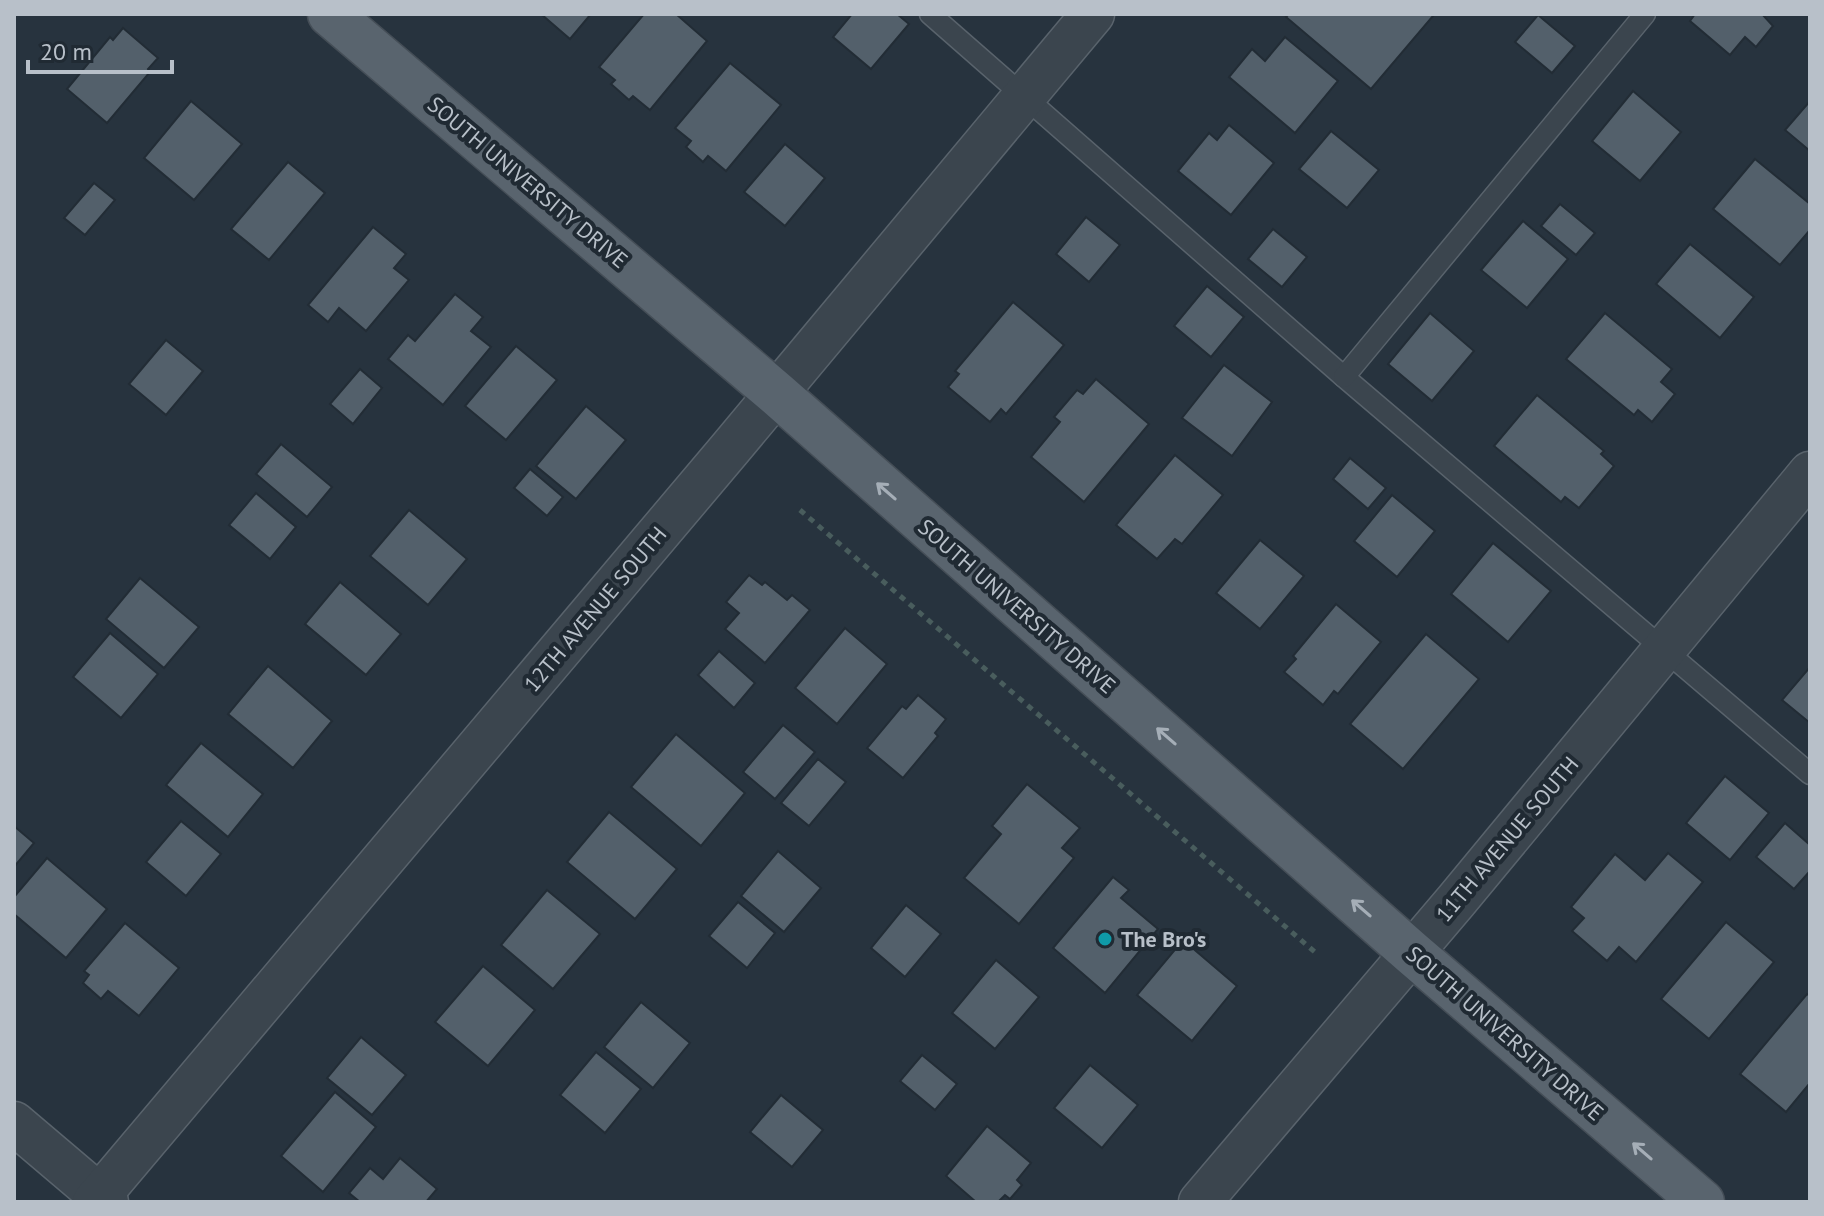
<svg xmlns="http://www.w3.org/2000/svg" width="1824" height="1216" font-family="'PT Sans',sans-serif">
  <style>
    .building { fill: #53606b; stroke: #222c35; stroke-width: 2 }
    .lines { fill: none; stroke-linecap: round; stroke-linejoin: round }
    .service-casing { stroke: #59636c; stroke-width: 23 }
    .minor-casing { stroke: #59636c; stroke-width: 45 }
    .primary-casing { stroke: #454e57; stroke-width: 47 }
    .path { stroke: #495d5d; stroke-width: 5; stroke-dasharray: 6 6; stroke-linecap: butt }
    .service { stroke: #3b454e; stroke-width: 20 }
    .minor { stroke: #3b454e; stroke-width: 42 }
    .primary { stroke: #59646e; stroke-width: 44 }
    .oneway { stroke: #a5aeb7 }
    .culture-dot { fill: #0f9aa8; stroke: #202a33; stroke-width: 3 }
    .labels { text-anchor: middle; stroke-width: 8; stroke-linejoin: round; paint-order: stroke }
    .street-label { font-size: 22px; fill: #b8c0c9; stroke: #202a33 }
    .poi-label { font-size: 22px; font-weight: bold; fill: #b8c0c9; stroke: #202a33; text-anchor: start }
  </style>
  <rect width="100%" height="100%" fill="#27333e"/>
  <g class="building">
    <path d="M 541,14 L 591,14 L 570,39 Z"/>
    <path d="M 644,14 L 676,14 L 707,41 L 650,110 L 633,96 L 629,100 L 611,84 L 615,80 L 599,67 Z"/>
    <path d="M 852,14 L 897,14 L 909,24 L 871,69 L 833,37 Z"/>
    <path d="M 1289,14 L 1430,14 L 1433,16 L 1371,89 L 1286,17 Z"/>
    <path d="M 1695,14 L 1762,14 L 1773,26 L 1756,47 L 1745,37 L 1730,55 L 1690,21 Z"/>
    <path d="M 1538,15 L 1575,46 L 1552,73 L 1515,42 Z"/>
    <path d="M 123,28 L 158,58 L 148,69 L 150,72 L 107,123 L 67,89 L 110,37 L 113,40 Z"/>
    <path d="M 1285,37 L 1338,81 L 1295,133 L 1229,77 L 1252,49 L 1265,61 Z"/>
    <path d="M 730,63 L 781,105 L 726,171 L 708,156 L 703,162 L 686,147 L 691,141 L 675,128 Z"/>
    <path d="M 1633,91 L 1681,132 L 1640,181 L 1592,141 Z"/>
    <path d="M 191,101 L 242,144 L 194,200 L 144,158 Z"/>
    <path d="M 1810,101 L 1810,151 L 1785,130 Z"/>
    <path d="M 1229,125 L 1274,163 L 1231,215 L 1178,171 L 1209,133 L 1217,140 Z"/>
    <path d="M 1331,131 L 1379,170 L 1347,208 L 1299,169 Z"/>
    <path d="M 785,144 L 825,178 L 785,226 L 744,192 Z"/>
    <path d="M 1755,159 L 1810,204 L 1810,230 L 1780,265 L 1713,209 Z"/>
    <path d="M 288,162 L 325,193 L 269,260 L 231,229 Z"/>
    <path d="M 94,183 L 115,200 L 85,235 L 64,218 Z"/>
    <path d="M 1560,204 L 1595,233 L 1576,255 L 1541,226 Z"/>
    <path d="M 1086,217 L 1120,245 L 1089,282 L 1056,254 Z"/>
    <path d="M 1523,221 L 1568,259 L 1527,308 L 1481,270 Z"/>
    <path d="M 373,227 L 406,254 L 394,268 L 409,280 L 366,331 L 339,308 L 328,322 L 308,305 Z"/>
    <path d="M 1273,229 L 1307,257 L 1282,287 L 1248,259 Z"/>
    <path d="M 1690,244 L 1754,297 L 1720,338 L 1656,284 Z"/>
    <path d="M 1207,286 L 1244,317 L 1211,357 L 1174,326 Z"/>
    <path d="M 455,294 L 483,317 L 471,331 L 491,347 L 443,405 L 388,359 L 408,335 L 415,341 Z"/>
    <path d="M 1013,302 L 1064,345 L 1006,414 L 1001,409 L 990,422 L 948,387 L 959,374 L 955,371 Z"/>
    <path d="M 1430,313 L 1474,351 L 1432,401 L 1388,364 Z"/>
    <path d="M 1605,313 L 1672,369 L 1661,382 L 1675,394 L 1652,422 L 1638,410 L 1634,415 L 1566,359 Z"/>
    <path d="M 166,340 L 203,371 L 166,415 L 129,384 Z"/>
    <path d="M 516,346 L 557,380 L 506,440 L 465,406 Z"/>
    <path d="M 1224,365 L 1272,402 L 1232,456 L 1182,418 Z"/>
    <path d="M 360,369 L 382,388 L 353,424 L 330,404 Z"/>
    <path d="M 1096,379 L 1149,424 L 1084,502 L 1031,457 L 1060,422 L 1054,417 L 1077,390 L 1083,394 Z"/>
    <path d="M 1537,395 L 1604,451 L 1601,454 L 1614,466 L 1579,508 L 1565,497 L 1561,502 L 1494,446 Z"/>
    <path d="M 586,406 L 626,440 L 576,499 L 536,466 Z"/>
    <path d="M 281,444 L 332,487 L 307,517 L 256,474 Z"/>
    <path d="M 1175,455 L 1223,495 L 1182,544 L 1175,539 L 1157,559 L 1116,525 Z"/>
    <path d="M 1350,458 L 1386,488 L 1368,509 L 1333,479 Z"/>
    <path d="M 530,469 L 563,497 L 547,516 L 514,488 Z"/>
    <path d="M 256,493 L 296,527 L 270,559 L 229,525 Z"/>
    <path d="M 1392,495 L 1435,531 L 1397,577 L 1354,541 Z"/>
    <path d="M 409,510 L 467,559 L 428,605 L 370,556 Z"/>
    <path d="M 1260,540 L 1304,576 L 1260,629 L 1216,593 Z"/>
    <path d="M 1493,543 L 1551,591 L 1508,642 L 1451,594 Z"/>
    <path d="M 749,575 L 762,585 L 765,582 L 787,600 L 792,595 L 810,610 L 765,663 L 725,629 L 739,613 L 726,602 Z"/>
    <path d="M 140,578 L 199,627 L 164,668 L 106,619 Z"/>
    <path d="M 340,582 L 401,634 L 366,675 L 305,624 Z"/>
    <path d="M 1336,604 L 1381,642 L 1338,694 L 1334,691 L 1323,705 L 1284,672 L 1296,659 L 1293,656 Z"/>
    <path d="M 845,628 L 887,664 L 837,724 L 795,688 Z"/>
    <path d="M 110,633 L 158,674 L 121,718 L 73,677 Z"/>
    <path d="M 1426,634 L 1479,679 L 1403,769 L 1350,724 Z"/>
    <path d="M 719,651 L 755,683 L 734,708 L 698,675 Z"/>
    <path d="M 268,666 L 332,721 L 293,768 L 228,714 Z"/>
    <path d="M 1810,667 L 1810,723 L 1782,700 Z"/>
    <path d="M 918,695 L 946,719 L 935,733 L 938,736 L 903,778 L 867,748 L 902,706 L 906,709 Z"/>
    <path d="M 783,725 L 815,752 L 775,799 L 743,772 Z"/>
    <path d="M 676,734 L 745,793 L 701,846 L 631,787 Z"/>
    <path d="M 201,743 L 263,794 L 228,837 L 166,785 Z"/>
    <path d="M 818,759 L 846,782 L 809,826 L 781,803 Z"/>
    <path d="M 1725,776 L 1769,813 L 1730,860 L 1686,823 Z"/>
    <path d="M 1027,784 L 1080,828 L 1062,848 L 1074,858 L 1019,924 L 964,878 L 1001,834 L 992,826 Z"/>
    <path d="M 609,812 L 677,869 L 635,919 L 567,862 Z"/>
    <path d="M 181,821 L 221,854 L 186,896 L 146,862 Z"/>
    <path d="M 1785,823 L 1810,845 L 1810,871 L 1794,889 L 1756,857 Z"/>
    <path d="M 14,826 L 34,843 L 14,867 Z"/>
    <path d="M 778,851 L 821,888 L 784,932 L 741,896 Z"/>
    <path d="M 1668,853 L 1703,882 L 1636,962 L 1619,947 L 1607,961 L 1572,931 L 1584,918 L 1571,907 L 1615,854 L 1645,880 Z"/>
    <path d="M 47,858 L 107,909 L 66,958 L 14,914 L 14,897 Z"/>
    <path d="M 1113,877 L 1129,890 L 1121,898 L 1158,929 L 1105,993 L 1053,948 Z"/>
    <path d="M 547,890 L 600,934 L 553,989 L 501,945 Z"/>
    <path d="M 738,902 L 775,933 L 747,968 L 709,936 Z"/>
    <path d="M 906,905 L 941,934 L 905,977 L 871,948 Z"/>
    <path d="M 1726,922 L 1774,962 L 1709,1039 L 1661,999 Z"/>
    <path d="M 125,923 L 179,968 L 139,1016 L 108,991 L 101,999 L 83,983 L 89,975 L 84,971 Z"/>
    <path d="M 1183,940 L 1237,986 L 1192,1041 L 1137,995 Z"/>
    <path d="M 996,960 L 1039,997 L 995,1049 L 952,1013 Z"/>
    <path d="M 483,966 L 535,1010 L 488,1066 L 435,1022 Z"/>
    <path d="M 1807,994 L 1810,996 L 1810,1083 L 1786,1112 L 1740,1074 Z"/>
    <path d="M 641,1002 L 690,1043 L 653,1088 L 604,1047 Z"/>
    <path d="M 361,1037 L 406,1075 L 372,1115 L 327,1078 Z"/>
    <path d="M 596,1052 L 641,1089 L 605,1133 L 560,1095 Z"/>
    <path d="M 922,1055 L 957,1084 L 935,1110 L 900,1081 Z"/>
    <path d="M 1090,1065 L 1138,1105 L 1102,1148 L 1054,1108 Z"/>
    <path d="M 335,1092 L 376,1127 L 323,1192 L 281,1156 Z"/>
    <path d="M 781,1095 L 823,1130 L 792,1167 L 750,1132 Z"/>
    <path d="M 987,1126 L 1031,1163 L 1017,1180 L 1022,1185 L 1010,1199 L 1005,1195 L 998,1202 L 976,1202 L 946,1176 Z"/>
    <path d="M 400,1158 L 437,1189 L 426,1202 L 360,1202 L 349,1193 L 370,1168 L 383,1179 Z"/>
  </g>
  <g class="lines">
    <g class="service-casing">
      <g id="service">
        <path d="M 930,14 L 1344,377 L 1810,774"/>
        <path d="M 1344,377 L 1645,14"/>
      </g>
    </g>
    <g class="minor-casing">
      <g id="minor">
        <path d="M 14,1123 L 107,1202"/>
        <path d="M 94,1202 L 729,450 L 1093,14"/>
        <path d="M 1200,1202 L 1456,901 L 1810,473"/>
      </g>
    </g>
    <g class="primary-casing">
      <path id="primary" d="M 330,14 L 777,394 L 1412,953 L 1702,1202"/>
    </g>
    <path class="path" d="M 800,510 L 1316,953"/>
    <use href="#service" class="service"/>
    <use href="#minor" class="minor"/>
    <use href="#primary" class="primary"/>
  </g>
  <defs><path id="oneway-shaft" d="M-6 0H5M1.5-3L5.5 0L1.5 3" fill="none" stroke-width="1.6" stroke-linecap="round" stroke-linejoin="round" transform="scale(2)"/></defs>
  <g class="oneway">
    <use href="#oneway-shaft" transform="translate(886 491) rotate(-139)"/>
    <use href="#oneway-shaft" transform="translate(1166 736) rotate(-139)"/>
    <use href="#oneway-shaft" transform="translate(1361 908) rotate(-139)"/>
    <use href="#oneway-shaft" transform="translate(1642 1151) rotate(-139)"/>
  </g>
  <circle class="culture-dot" cx="1105" cy="939" r="8"/>
  <g class="labels">
    <g class="street-label">
      <text transform="translate(528 182) rotate(40)" y="8">SOUTH UNIVERSITY DRIVE</text>
      <text transform="translate(1017 606) rotate(41)" y="8">SOUTH UNIVERSITY DRIVE</text>
      <text transform="translate(595 609) rotate(-50)" y="8">12TH AVENUE SOUTH</text>
      <text transform="translate(1507 839) rotate(-50)" y="8">11TH AVENUE SOUTH</text>
      <text transform="translate(1505 1033) rotate(41)" y="8">SOUTH UNIVERSITY DRIVE</text>
    </g>
    <g class="poi-label">
      <text x="1121" y="947">The Bro's</text>
    </g>
  </g>
  <rect width="1824" height="1216" fill="none" stroke="#b8c0c9" stroke-width="32"/>
  <path d="M28 60v12h144v-12" fill="none" stroke="#b8c0c9" stroke-width="4"/>
  <text x="40" y="60" font-size="24" fill="#b8c0c9" stroke="#202a33" stroke-width="6" paint-order="stroke">20 m</text>
</svg>
